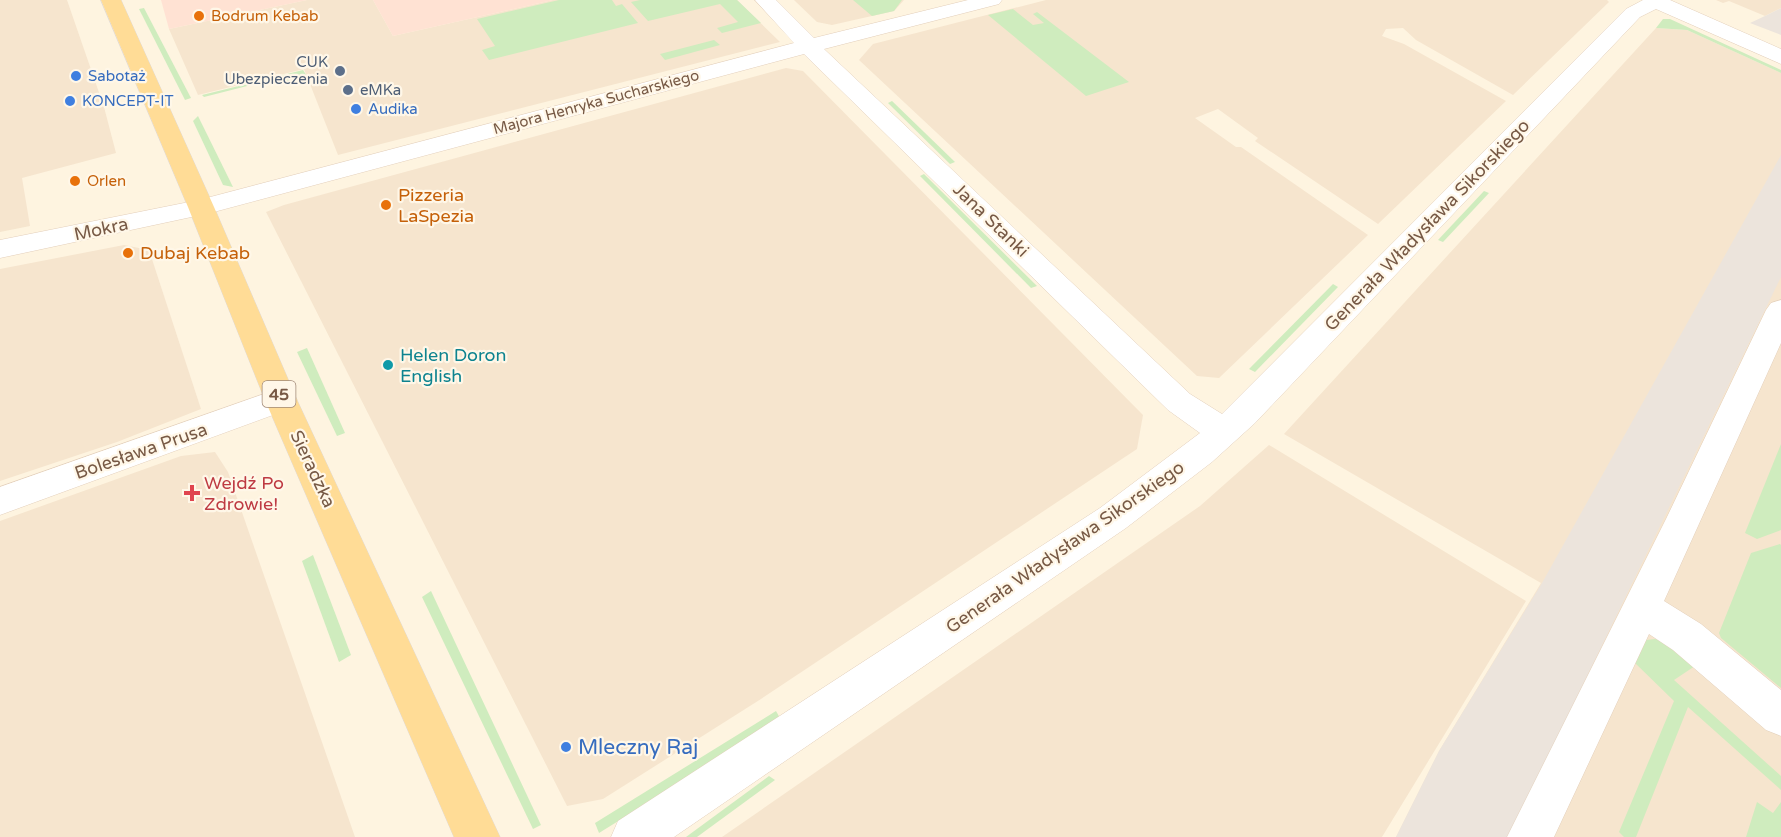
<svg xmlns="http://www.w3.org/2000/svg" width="1781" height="837" font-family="'Varela Round',sans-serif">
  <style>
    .residential { fill: #f6e5ce }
    .commercial { fill: #ffe2d3 }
    .industrial { fill: #ece4dc }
    .green { fill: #cfecbe }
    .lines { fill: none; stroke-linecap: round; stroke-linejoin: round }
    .minor-casing { stroke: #e3cfbb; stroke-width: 1 }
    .major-casing { stroke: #e1dad6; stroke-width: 1 }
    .minor { fill: #fff; fill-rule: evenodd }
    .major { fill: #ffdc96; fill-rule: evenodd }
    .food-dot { fill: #e8710a; stroke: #fff7e8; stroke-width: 2 }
    .service-dot { fill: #5c6f8a; stroke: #fff7e8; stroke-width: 2 }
    .shop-dot { fill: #3f7fe0; stroke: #fff7e8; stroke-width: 2 }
    .culture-dot { fill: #0f9aa8; stroke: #fff7e8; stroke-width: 2 }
    .health-dot { fill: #e0444e; stroke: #fff7e8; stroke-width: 2 }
    .labels { text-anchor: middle; stroke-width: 4.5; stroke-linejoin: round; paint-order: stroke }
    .far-food-label { font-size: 15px; fill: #c56008; stroke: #fff7e8; text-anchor: start }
    .far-service-label { font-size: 15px; fill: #4e5e75; stroke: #fff7e8; text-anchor: end }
    .far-shop-label { font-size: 15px; fill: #366cbe; stroke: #fff7e8; text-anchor: start }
    .far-street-label { font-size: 15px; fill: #775945; stroke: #fff7e8 }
    .shield { fill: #fff7e8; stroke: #a08876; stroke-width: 1.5 }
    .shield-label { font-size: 16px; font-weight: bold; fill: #775945 }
    .food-label { font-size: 18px; fill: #c56008; stroke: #fff7e8; text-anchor: start }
    .street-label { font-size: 18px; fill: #775945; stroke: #fff7e8 }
    .culture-label { font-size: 18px; fill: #0d838f; stroke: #fff7e8; text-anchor: start }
    .health-label { font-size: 18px; fill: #be3a42; stroke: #fff7e8; text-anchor: start }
    .near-shop-label { font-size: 21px; fill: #366cbe; stroke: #fff7e8; text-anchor: start }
  </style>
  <rect width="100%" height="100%" fill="#fef4e0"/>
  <g class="residential">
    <path d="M 0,0 L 67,0 L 104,107 L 116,153 L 22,178 L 30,226 L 0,232 Z"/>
    <path d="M 307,0 L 373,0 L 393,36 L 553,0 L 737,0 L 780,42 L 338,155 L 304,69 L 198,95 L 169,29 Z"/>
    <path d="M 794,0 L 904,0 L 894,11 L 832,25 L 817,22 Z"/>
    <path d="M 1046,0 L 1607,0 L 1609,2 L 1513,95 L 1416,40 L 1403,28 L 1386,29 L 1382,36 L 1404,44 L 1506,101 L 1378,224 L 1255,141 L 1258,138 L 1218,109 L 1195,118 L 1236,147 L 1241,147 L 1368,235 L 1219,378 L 1197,376 L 859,60 L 873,44 Z"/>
    <path d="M 1716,0 L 1781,0 L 1781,8 L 1765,16 L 1729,1 L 1723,3 Z"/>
    <path d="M 1656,28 L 1687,30 L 1781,73 L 1781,837 L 1396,837 L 1439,751 L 1541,583 L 1284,434 Z"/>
    <path d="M 786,68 L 803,71 L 1143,415 L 1137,449 L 761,699 L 603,799 L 567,806 L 266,212 L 284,205 Z"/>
    <path d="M 124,245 L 149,250 L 201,409 L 117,442 L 0,481 L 0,269 Z"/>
    <path d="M 1269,445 L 1526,601 L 1382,837 L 722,837 L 1200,506 Z"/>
    <path d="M 215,452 L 228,472 L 355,837 L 0,837 L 0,521 L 181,456 Z"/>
  </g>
  <g class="commercial">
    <path d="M 161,0 L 307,0 L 169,29 Z"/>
    <path d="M 373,0 L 553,0 L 393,36 Z"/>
  </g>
  <g class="industrial">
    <path d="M 1781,8 L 1781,35 L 1750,23 L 1765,16 Z"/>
    <path d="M 1781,155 L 1781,277 L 1509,837 L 1396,837 L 1439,751 L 1542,583 Z"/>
  </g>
  <g class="green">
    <path d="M 559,0 L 612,0 L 616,6 L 622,4 L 638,23 L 489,60 L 482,50 L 495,46 L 477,19 Z"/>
    <path d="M 640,0 L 737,0 L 761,23 L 722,33 L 717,28 L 738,22 L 720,4 L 648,21 L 631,2 Z"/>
    <path d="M 853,0 L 902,0 L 894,11 L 872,16 Z"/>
    <path d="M 144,8 L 191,98 L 185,100 L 139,9 Z"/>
    <path d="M 1013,9 L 1033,25 L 1044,23 L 1033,14 L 1037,12 L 1129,82 L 1086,96 L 988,15 Z"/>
    <path d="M 1663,19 L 1670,19 L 1781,70 L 1781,73 L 1687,30 L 1656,28 Z"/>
    <path d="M 714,40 L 720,45 L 665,60 L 660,54 Z"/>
    <path d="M 303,70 L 307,76 L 285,82 L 282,77 L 204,97 L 202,95 Z"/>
    <path d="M 892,101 L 955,162 L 950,164 L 888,103 Z"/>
    <path d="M 198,116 L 233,187 L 223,185 L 193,121 Z"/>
    <path d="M 924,174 L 1037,286 L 1031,288 L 920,176 Z"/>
    <path d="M 1484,191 L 1489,193 L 1443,242 L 1438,240 Z"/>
    <path d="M 1333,284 L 1338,287 L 1255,372 L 1249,369 Z"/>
    <path d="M 307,348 L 345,433 L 337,436 L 297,352 Z"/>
    <path d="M 1781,444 L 1781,530 L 1757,539 L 1745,533 Z"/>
    <path d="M 1780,544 L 1781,545 L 1781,688 L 1721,638 L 1719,633 L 1751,553 Z"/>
    <path d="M 313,555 L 351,655 L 339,662 L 302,561 Z"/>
    <path d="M 431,591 L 541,825 L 533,829 L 422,597 Z"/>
    <path d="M 1655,639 L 1664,641 L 1698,664 L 1674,680 L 1781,776 L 1781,790 L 1688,707 L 1636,837 L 1624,837 L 1619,832 L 1674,701 L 1635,663 L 1646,640 Z"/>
    <path d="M 776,711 L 781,720 L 599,833 L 595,823 Z"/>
    <path d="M 769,776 L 775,780 L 697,837 L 686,837 Z"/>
    <path d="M 1757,802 L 1773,813 L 1781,802 L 1781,837 L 1746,837 Z"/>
  </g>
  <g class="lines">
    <g class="minor-casing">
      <g id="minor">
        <path d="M 755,0 L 776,0 L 814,38 L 968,0 L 1002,0 L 999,4 L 824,49 L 1190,394 L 1222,414 L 1626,9 L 1643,0 L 1670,0 L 1781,49 L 1781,64 L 1656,9 L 1640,17 L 1255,423 L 1212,462 L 1126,528 L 674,837 L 611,837 L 618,821 L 1100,508 L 1200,433 L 1168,410 L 804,54 L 210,213 L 0,258 L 0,240 L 199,200 L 794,43 Z"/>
        <path d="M 1781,300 L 1781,343 L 1664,601 L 1701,624 L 1781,690 L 1781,736 L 1766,730 L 1673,650 L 1649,634 L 1554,837 L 1507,837 L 1667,517 L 1766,310 L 1771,303 Z"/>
        <path d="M 281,388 L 292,392 L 297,400 L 292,408 L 0,515 L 0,487 Z"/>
      </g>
    </g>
    <g class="major-casing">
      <path id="major" d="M 101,0 L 121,0 L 214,207 L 297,400 L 500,837 L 454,837 L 265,400 L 188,207 Z"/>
    </g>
    <use href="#minor" class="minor"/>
    <use href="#major" class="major"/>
  </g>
  <g class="food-dot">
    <circle cx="199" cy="16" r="6"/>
    <circle cx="75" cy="181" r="6"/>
    <circle cx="386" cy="205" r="6"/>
    <circle cx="128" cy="253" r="6"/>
  </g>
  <g class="service-dot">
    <circle cx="340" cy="71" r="6"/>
    <circle cx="348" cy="90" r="6"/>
  </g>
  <g class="shop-dot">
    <circle cx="76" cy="76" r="6"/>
    <circle cx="70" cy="101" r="6"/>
    <circle cx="356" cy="109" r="6"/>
    <circle cx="566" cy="747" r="6"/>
  </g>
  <circle class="culture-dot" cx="388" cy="365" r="6"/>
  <path class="health-dot" d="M189 484h6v6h6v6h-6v6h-6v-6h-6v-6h6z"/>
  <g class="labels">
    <g class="far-food-label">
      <text x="211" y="21">Bodrum Kebab</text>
      <text x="87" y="186">Orlen</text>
    </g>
    <g class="far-service-label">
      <text x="328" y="67">CUK<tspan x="328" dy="17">Ubezpieczenia</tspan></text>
      <text x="360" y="95" text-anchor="start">eMKa</text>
    </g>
    <g class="far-shop-label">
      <text x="88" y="81">Sabotaż</text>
      <text x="82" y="106">KONCEPT-IT</text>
      <text x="368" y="114">Audika</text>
    </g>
    <g class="far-street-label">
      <text transform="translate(596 102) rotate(-15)" y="5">Majora Henryka Sucharskiego</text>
    </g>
    <rect class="shield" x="262.5" y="381" width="33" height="26" rx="4.5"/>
    <g class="shield-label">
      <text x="279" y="400">45</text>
    </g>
    <g class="food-label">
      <text x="398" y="201">Pizzeria<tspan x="398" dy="21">LaSpezia</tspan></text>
      <text x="140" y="259">Dubaj Kebab</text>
    </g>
    <g class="street-label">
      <text transform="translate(991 220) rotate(44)" y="6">Jana Stanki</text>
      <text transform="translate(1427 225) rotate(-46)" y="6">Generała Władysława Sikorskiego</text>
      <text transform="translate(101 229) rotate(-12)" y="6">Mokra</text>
      <text transform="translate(141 451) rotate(-19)" y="6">Bolesława Prusa</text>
      <text transform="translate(313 469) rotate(65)" y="6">Sieradzka</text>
      <text transform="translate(1065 547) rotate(-35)" y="6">Generała Władysława Sikorskiego</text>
    </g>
    <g class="culture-label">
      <text x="400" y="361">Helen Doron<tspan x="400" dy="21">English</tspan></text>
    </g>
    <g class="health-label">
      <text x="204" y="489">Wejdź Po<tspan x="204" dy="21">Zdrowie!</tspan></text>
    </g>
    <g class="near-shop-label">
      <text x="578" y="754">Mleczny Raj</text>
    </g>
  </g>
</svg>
